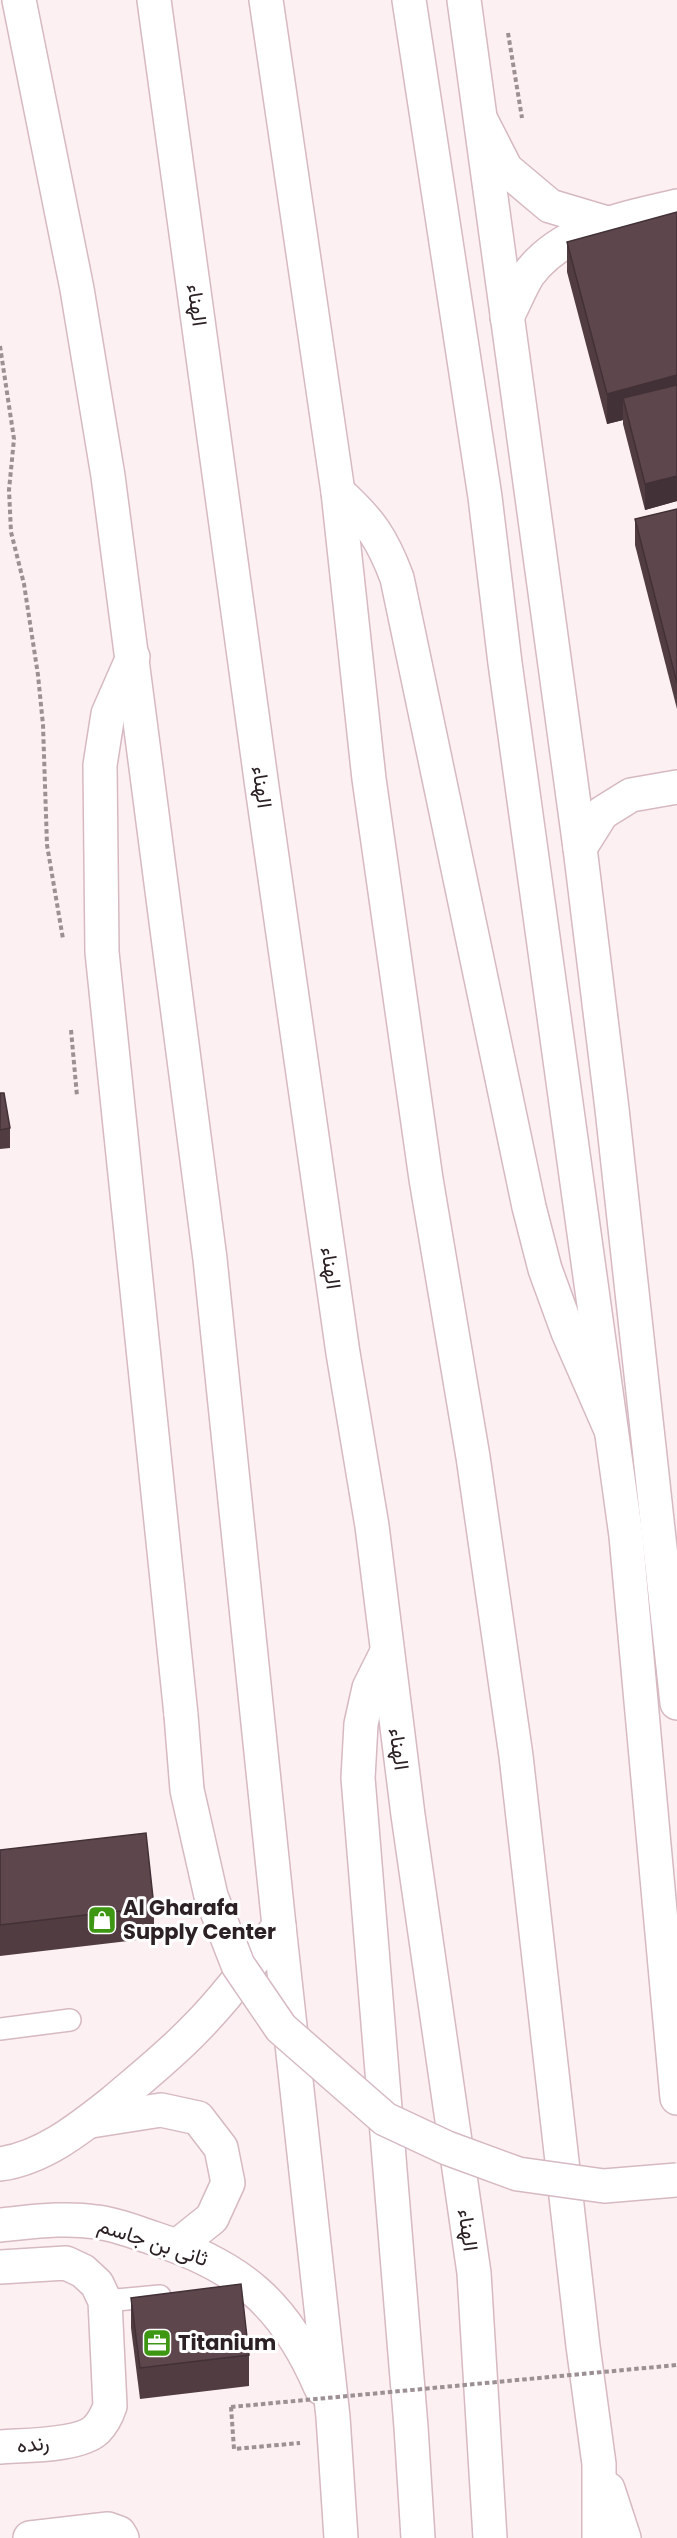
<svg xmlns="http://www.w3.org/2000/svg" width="677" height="2538" font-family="Poppins,Vazirmatn,sans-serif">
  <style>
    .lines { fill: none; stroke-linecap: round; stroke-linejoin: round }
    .service-casing { stroke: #d6b9c1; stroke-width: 24 }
    .minor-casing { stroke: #d6b9c1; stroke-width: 36 }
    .secondary-casing { stroke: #d6b9c1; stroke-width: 36 }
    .trunk-casing { stroke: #d6b9c1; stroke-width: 36 }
    .path { stroke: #9c9093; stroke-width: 4; stroke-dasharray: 4.5 3; stroke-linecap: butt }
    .service { stroke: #fff; stroke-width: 21 }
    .minor { stroke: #fff; stroke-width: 33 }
    .secondary { stroke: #fff; stroke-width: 33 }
    .trunk { stroke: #fff; stroke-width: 33 }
    .secondary-bridge-casing { stroke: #d6b9c1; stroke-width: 36; stroke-linecap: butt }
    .path-bridge { stroke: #9c9093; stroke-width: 4; stroke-dasharray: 4.5 3; stroke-linecap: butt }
    .secondary-bridge { stroke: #fff; stroke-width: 33 }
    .wall { fill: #513c42 }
    .shaded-wall { fill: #423136 }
    .building { fill: #5e464d; stroke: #423136; stroke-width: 1.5 }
    .labels { text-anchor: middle; stroke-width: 6; stroke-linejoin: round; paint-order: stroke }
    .street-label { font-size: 21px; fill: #2c2124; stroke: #fff }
    .poi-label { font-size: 21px; font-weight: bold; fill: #2c2124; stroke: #fff; text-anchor: start }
  </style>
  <rect width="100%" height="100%" fill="#fcf0f3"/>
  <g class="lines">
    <g class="service-casing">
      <g id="service">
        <path d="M 0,2029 L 70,2020"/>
        <path d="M 105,2301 L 160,2296"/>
      </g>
    </g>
    <g class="minor-casing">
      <g id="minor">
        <path d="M 482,122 L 506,169 L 550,206 L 607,223"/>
        <path d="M 507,317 C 514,304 520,288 528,275 C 562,228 625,219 677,206"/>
        <path d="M 580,848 L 602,813 L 631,795 L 677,787"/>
        <path d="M 0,2267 L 66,2263 L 83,2271 L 97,2284 L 105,2301 L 110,2406 C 107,2415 103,2423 96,2430 C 79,2446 24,2445 0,2447"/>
        <path d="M 30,2538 L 108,2529 L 119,2533 L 122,2538"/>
      </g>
    </g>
    <g class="secondary-casing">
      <g id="secondary">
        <path d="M 19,0 L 77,289 L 108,476 L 210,1259 L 279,1926 L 333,2417 L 341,2538"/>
        <path d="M 409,0 L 485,497 L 505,663 L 626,1536 L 677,2098"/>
        <path d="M 464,0 L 580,848 L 612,1109 L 677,1703"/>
        <path d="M 133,657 L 108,714 L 100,765 L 102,952 L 181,1715"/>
        <path d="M 91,2121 L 161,2110 L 198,2118 L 221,2148 L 228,2183 L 212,2218 L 177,2246"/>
        <path d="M 0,2164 C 43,2158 79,2129 112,2103 C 140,2079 169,2056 194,2030 C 226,1998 252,1962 279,1926"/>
        <path d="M 0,2225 C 32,2222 64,2217 96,2222 C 115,2224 135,2232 153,2238 C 240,2266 285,2304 321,2388"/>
      </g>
    </g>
    <g class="trunk-casing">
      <g id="trunk">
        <path d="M 154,0 L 262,787 L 343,1353 L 372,1526 L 408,1815 L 474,2273 L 490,2538"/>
        <path d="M 266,0 L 338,492 L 369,779 L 426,1179 L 473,1457 L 516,1756 L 583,2346 L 599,2464 L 599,2538"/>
        <path d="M 338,492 C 370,521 382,538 397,578 L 529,1207 L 545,1269 L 568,1332 L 611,1430"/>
        <path d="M 386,1654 L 369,1688 L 361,1724 L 358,1778 L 411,2427 L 418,2538"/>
        <path d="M 608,2489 L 624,2538"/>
      </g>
    </g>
    <g class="path">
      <path d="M 508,33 L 522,118"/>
      <path d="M 0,346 L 14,439 L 9,490 L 11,532 L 24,584 L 38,675 L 43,725 L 47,845 L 63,939"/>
      <path d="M 71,1030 L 77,1096"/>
      <path d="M 231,2407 L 234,2449 L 300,2443"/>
    </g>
    <use href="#service" class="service"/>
    <use href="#minor" class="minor"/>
    <use href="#secondary" class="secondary"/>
    <use href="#trunk" class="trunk"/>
    <g class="secondary-bridge-casing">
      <path id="secondary-bridge" d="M 181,1715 L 187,1790 L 211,1896 L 238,1965 L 281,2028 L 385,2119 L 447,2148 L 518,2174 L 604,2186 L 677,2180"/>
    </g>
    <path class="path-bridge" d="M 231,2407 L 677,2365"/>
    <use href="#secondary-bridge" class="secondary-bridge"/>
  </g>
  <g class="wall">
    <path d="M 677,212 L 677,501 L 645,510 L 623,424 L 623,420 L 607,424 L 567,272 L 567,242 Z"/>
    <path d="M 677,509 L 677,709 L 635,545 L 635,519 Z"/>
    <path d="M 0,1093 L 10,1128 L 10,1148 L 0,1149 Z"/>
    <path d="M 0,1850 L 154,1907 L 154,1938 L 0,1956 Z"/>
    <path d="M 131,2298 L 249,2355 L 249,2386 L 140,2399 L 131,2328 Z"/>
  </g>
  <g class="shaded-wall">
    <path d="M 677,375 L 677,406 L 623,398 L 623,420 L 607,424 L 607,394 Z"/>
    <path d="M 677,476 L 677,501 L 645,510 L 645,484 Z"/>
  </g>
  <g class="building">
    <path d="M 677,212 L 677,375 L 607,394 L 567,242 Z"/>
    <path d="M 677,385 L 677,476 L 645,484 L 623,398 Z"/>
    <path d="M 677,509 L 677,683 L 635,519 Z"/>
    <path d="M 0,1093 L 4,1093 L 10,1128 L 0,1130 Z"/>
    <path d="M 146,1833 L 154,1907 L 0,1925 L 0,1850 Z"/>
    <path d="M 241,2284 L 249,2355 L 140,2368 L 131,2298 Z"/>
  </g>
  <defs>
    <g id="shop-square" transform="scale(1.5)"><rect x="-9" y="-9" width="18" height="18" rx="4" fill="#3d9712" stroke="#fff"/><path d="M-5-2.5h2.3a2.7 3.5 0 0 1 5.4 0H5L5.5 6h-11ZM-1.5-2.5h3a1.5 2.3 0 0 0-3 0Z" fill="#fff"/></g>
    <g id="office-square" transform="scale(1.5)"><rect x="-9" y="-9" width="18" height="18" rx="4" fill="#3d9712" stroke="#fff"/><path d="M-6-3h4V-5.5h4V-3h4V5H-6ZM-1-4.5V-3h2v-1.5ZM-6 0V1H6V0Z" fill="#fff"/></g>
  </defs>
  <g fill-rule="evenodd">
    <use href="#shop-square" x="102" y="1920"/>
    <use href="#office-square" x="157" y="2343"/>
  </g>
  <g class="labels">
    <g class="street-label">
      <text transform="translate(197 305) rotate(82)" y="7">الهناء</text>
      <text transform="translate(262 787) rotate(82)" y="7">الهناء</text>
      <text transform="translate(331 1268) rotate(82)" y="7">الهناء</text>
      <text transform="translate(399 1749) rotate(82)" y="7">الهناء</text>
      <text transform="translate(468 2230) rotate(82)" y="7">الهناء</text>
      <text transform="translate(153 2242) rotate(18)" y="7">ثانى بن جاسم</text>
      <text transform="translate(33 2444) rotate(-6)" y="7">رنده</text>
    </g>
    <g class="poi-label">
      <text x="123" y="1915">Al Gharafa<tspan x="123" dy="24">Supply Center</tspan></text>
      <text x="178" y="2350">Titanium</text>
    </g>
  </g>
</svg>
